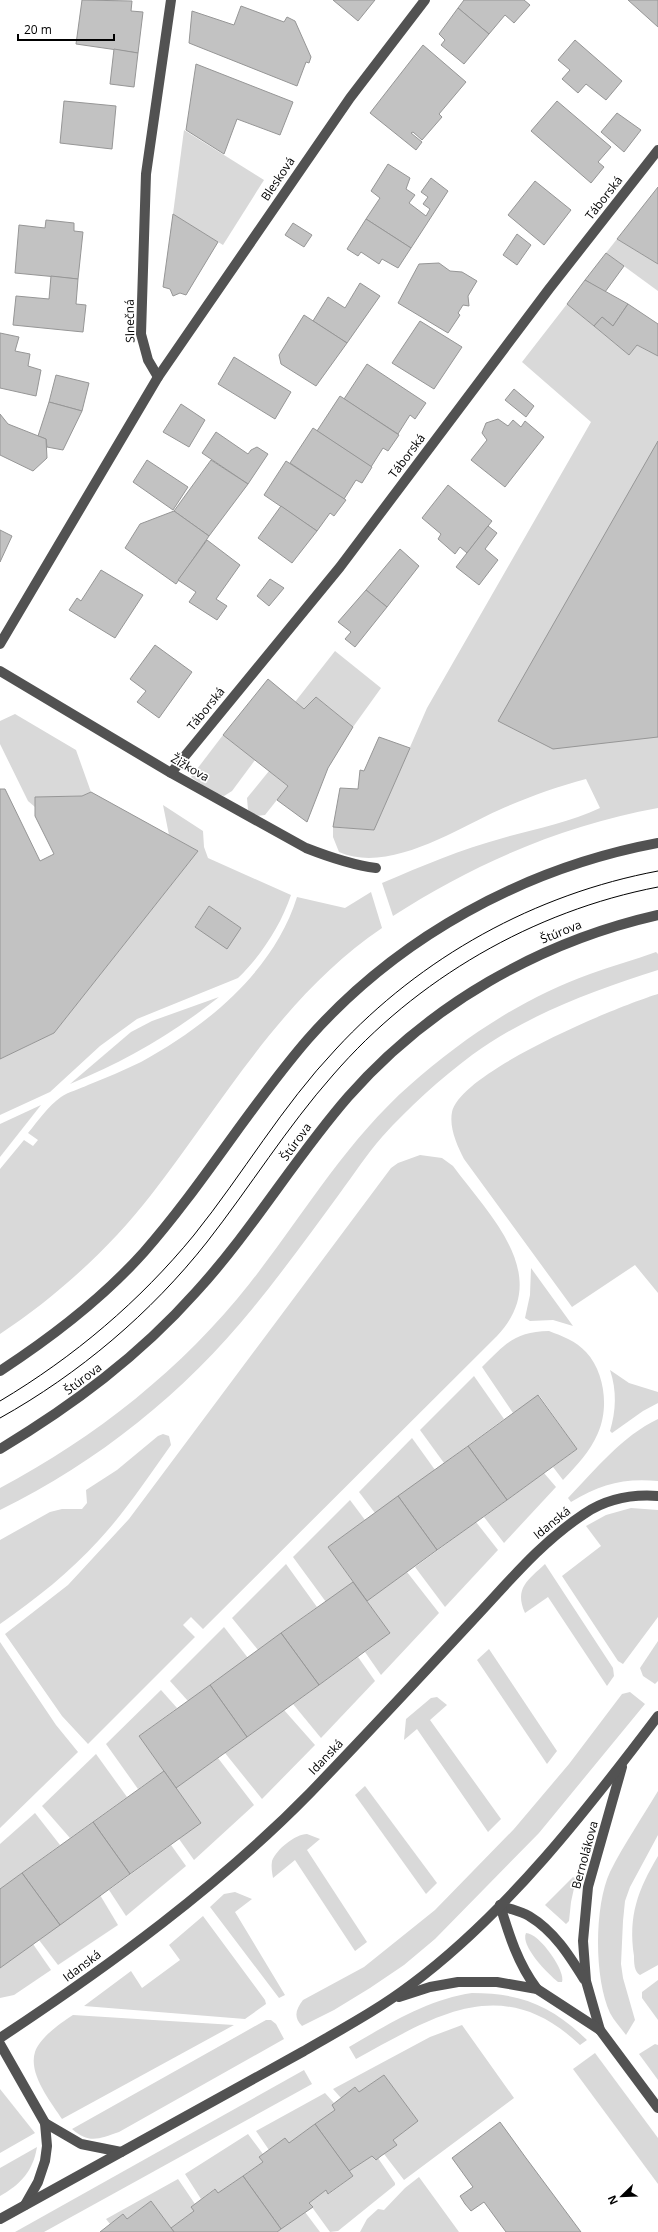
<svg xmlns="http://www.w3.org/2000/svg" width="658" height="2232" font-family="'Open Sans',sans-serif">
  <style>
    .green { fill: #d9d9d9; fill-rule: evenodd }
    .building { fill: #c2c2c2; stroke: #969696 }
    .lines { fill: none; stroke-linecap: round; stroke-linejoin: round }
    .minor { stroke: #525252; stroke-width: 10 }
    .tram { stroke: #000; stroke-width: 1 }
    .labels { text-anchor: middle; stroke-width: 3.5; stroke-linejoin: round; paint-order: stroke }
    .street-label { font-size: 12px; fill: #000; stroke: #fff }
  </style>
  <rect width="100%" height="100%" fill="#fff"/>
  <g class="green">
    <path d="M 184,130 L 264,180 L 223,245 L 173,214 Z"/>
    <path d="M 617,239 L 658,264 L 658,291 L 606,253 Z"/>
    <path d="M 567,304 L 629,355 L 637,345 L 658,356 L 658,808 C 563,825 474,864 393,916 L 382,883 C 422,866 462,849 503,838 C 535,829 570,822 600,808 L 586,779 C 556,787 528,797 499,810 C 456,829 389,874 339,852 L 333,837 L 333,827 L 374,830 L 427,708 L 591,422 L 522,362 Z"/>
    <path d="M 335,651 L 381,688 L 353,727 L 316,697 L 304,709 L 295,702 Z"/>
    <path d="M 15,714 L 76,750 L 91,792 L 82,796 L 35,797 L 35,807 L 28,801 L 0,744 L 0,721 Z"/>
    <path d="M 223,735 L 255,760 L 232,791 L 224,796 L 212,792 L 191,777 Z"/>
    <path d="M 269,771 L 288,786 L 265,815 L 256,816 L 248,810 L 247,798 Z"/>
    <path d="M 163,805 L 203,831 L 204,847 L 208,858 L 291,895 C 281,925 261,956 238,978 L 137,1019 L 100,1046 L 50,1092 L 0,1115 L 0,1059 L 54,1033 L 198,851 L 169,835 ZM 209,906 L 241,928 L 227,948 L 195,926 Z"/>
    <path d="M 371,892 L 382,928 C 282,996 223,1102 151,1195 C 110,1248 56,1297 0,1334 L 0,1169 L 24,1140 L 33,1146 L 38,1140 L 28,1133 C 38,1121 48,1106 61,1097 C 68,1092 80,1089 88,1085 C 106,1078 124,1070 141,1062 C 207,1026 274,971 297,897 L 345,908 Z"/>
    <path d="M 656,952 L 658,954 L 658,970 C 594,990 527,1015 472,1055 C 440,1079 409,1107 382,1137 C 367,1154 354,1174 340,1193 C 312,1231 284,1270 253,1308 C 185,1392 98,1462 0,1510 L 0,1488 C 96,1437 182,1369 250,1283 C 302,1217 346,1141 410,1085 C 463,1038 523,998 590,974 C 612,966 634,960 656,952 Z"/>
    <path d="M 658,994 L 658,1293 L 635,1265 L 572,1307 L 464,1159 C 457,1145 449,1128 452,1112 C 461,1071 618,1006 658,994 Z"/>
    <path d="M 219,997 C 171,1035 127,1060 70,1084 L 131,1032 L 152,1021 Z"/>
    <path d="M 41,1105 L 0,1157 L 0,1124 Z"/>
    <path d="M 420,1155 L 442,1158 L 453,1166 C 490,1216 554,1276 497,1336 L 203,1629 L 191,1617 L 183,1625 L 195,1637 L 88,1744 L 62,1716 L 5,1634 L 68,1585 L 129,1519 L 391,1168 L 398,1163 Z"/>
    <path d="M 531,1268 L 573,1326 L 553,1320 L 530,1321 L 525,1318 L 530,1295 Z"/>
    <path d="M 549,1331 C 562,1336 576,1341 586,1352 C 605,1372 609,1409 598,1433 C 590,1452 577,1465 563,1480 L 553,1467 L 577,1449 L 539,1395 L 513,1413 L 482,1367 C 505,1344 514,1332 549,1331 Z"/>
    <path d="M 610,1370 L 629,1383 L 658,1392 L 658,1403 L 643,1411 L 612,1433 L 610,1431 C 616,1411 617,1391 610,1370 Z"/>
    <path d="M 474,1376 L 504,1419 L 444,1463 L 420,1430 Z"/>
    <path d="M 658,1419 L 658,1481 C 623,1478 601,1484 571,1502 L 568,1498 C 596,1469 621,1437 658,1419 Z"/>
    <path d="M 163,1434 L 169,1436 L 171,1445 C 148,1477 126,1511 99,1540 C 70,1572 36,1599 0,1624 L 0,1540 L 50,1512 L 62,1509 L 82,1509 L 87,1503 L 86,1490 L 117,1470 L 158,1436 Z"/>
    <path d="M 412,1438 L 435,1470 L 375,1513 L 359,1492 Z"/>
    <path d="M 544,1473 L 556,1487 L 504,1543 L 484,1517 Z"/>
    <path d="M 350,1500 L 365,1520 L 328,1547 L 353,1582 L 326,1602 L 293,1557 Z"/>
    <path d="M 631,1508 L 658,1510 L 658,1617 L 623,1664 L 618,1661 L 562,1576 L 601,1546 L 586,1526 L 606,1515 Z"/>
    <path d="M 476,1522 L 498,1550 L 445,1607 L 415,1567 Z"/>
    <path d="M 286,1564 L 317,1607 L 258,1650 L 232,1618 Z"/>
    <path d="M 545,1564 L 613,1668 L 614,1676 L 607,1686 L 548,1597 L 525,1613 C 514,1588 528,1580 545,1564 Z"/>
    <path d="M 407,1572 L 439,1613 L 381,1675 L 365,1652 L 390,1633 L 367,1601 Z"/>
    <path d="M 224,1627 L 248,1658 L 188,1701 L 170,1681 Z"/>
    <path d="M 658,1641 L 658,1681 L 655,1684 L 643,1676 L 640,1668 Z"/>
    <path d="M 0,1642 L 56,1725 L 78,1752 L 0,1828 Z"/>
    <path d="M 489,1649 L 557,1751 L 547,1764 L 477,1660 Z"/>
    <path d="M 358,1657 L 375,1681 L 321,1738 L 293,1704 Z"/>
    <path d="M 161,1690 L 177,1708 L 139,1736 L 164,1771 L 138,1789 L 106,1744 Z"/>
    <path d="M 630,1692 L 645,1704 L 539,1833 L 435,1939 L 404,1965 L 370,1988 L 334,2010 L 302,2026 C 293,2017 296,2009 303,2000 L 364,1967 L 435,1910 L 514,1829 L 569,1764 L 622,1694 Z"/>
    <path d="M 437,1697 L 447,1705 L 430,1720 L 501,1819 L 488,1832 L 417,1729 L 404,1740 L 406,1719 L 431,1698 Z"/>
    <path d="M 284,1710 L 315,1745 L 262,1799 L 225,1753 Z"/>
    <path d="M 96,1754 L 127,1797 L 70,1838 L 42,1806 Z"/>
    <path d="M 218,1758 L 254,1805 L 194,1860 L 179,1839 L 201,1823 L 176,1788 Z"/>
    <path d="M 365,1786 L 437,1883 L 426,1894 L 355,1795 Z"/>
    <path d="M 658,1791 L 658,1835 L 630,1887 L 625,1901 L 623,1921 L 621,1964 L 623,1978 L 635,2020 L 626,2035 C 621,2028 614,2021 610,2013 C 594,1979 594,1906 610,1872 C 624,1844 642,1818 658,1791 Z"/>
    <path d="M 35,1813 L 60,1845 L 0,1889 L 0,1844 Z"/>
    <path d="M 307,1834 L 320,1839 L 307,1850 L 367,1942 L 355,1951 L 295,1860 L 273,1878 C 272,1872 271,1867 272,1861 C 276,1850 295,1834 307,1834 Z"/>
    <path d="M 171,1845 L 186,1866 L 126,1916 L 109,1890 Z"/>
    <path d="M 658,1856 L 658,1965 L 640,1975 C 634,1972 634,1962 634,1956 C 628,1915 638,1890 658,1856 Z"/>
    <path d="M 573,1877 L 576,1879 L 571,1902 L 569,1921 L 566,1924 L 545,1905 Z"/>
    <path d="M 235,1892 L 252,1899 L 235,1912 L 285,1995 L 279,1998 L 210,1907 L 224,1894 Z"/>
    <path d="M 100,1895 L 118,1925 L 58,1965 L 39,1940 Z"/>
    <path d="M 203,1916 L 265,2000 L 266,2004 L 245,2019 L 84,2006 L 131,1971 L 142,1988 L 180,1960 L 169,1945 Z"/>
    <path d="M 526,1933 C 539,1933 566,1971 562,1982 L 558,1982 C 548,1974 520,1946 526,1933 Z"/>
    <path d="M 33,1944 L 51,1970 L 14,1995 L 0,1998 L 0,1968 Z"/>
    <path d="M 658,1980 L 658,2020 L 642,1998 L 642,1992 Z"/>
    <path d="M 472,1993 C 521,1993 552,2006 587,2040 L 580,2045 C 502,1971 435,2016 356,2059 L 349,2047 C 387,2025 428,1999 472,1993 Z"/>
    <path d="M 73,2015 L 234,2025 L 62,2119 C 51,2102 28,2074 35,2052 C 40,2037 61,2023 73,2015 Z"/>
    <path d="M 266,2020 L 271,2020 L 276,2024 L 284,2039 L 119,2132 C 99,2139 89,2144 72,2129 Z"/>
    <path d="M 462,2025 L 514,2098 L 404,2180 L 384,2154 L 397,2145 L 393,2140 L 418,2121 L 384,2075 L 359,2092 L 355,2087 L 341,2098 L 333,2089 L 430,2037 Z"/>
    <path d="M 655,2044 L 658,2045 L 658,2080 L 639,2054 Z"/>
    <path d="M 595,2053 L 658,2138 L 658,2184 L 573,2069 Z"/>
    <path d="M 304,2070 L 312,2084 L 44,2232 L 15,2232 Z"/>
    <path d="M 0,2089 L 35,2133 L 0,2153 Z"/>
    <path d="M 325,2093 L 334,2103 L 332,2105 L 335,2110 L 289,2143 L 269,2150 L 256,2131 Z"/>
    <path d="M 248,2134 L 263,2154 L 259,2157 L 263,2162 L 218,2193 L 214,2189 L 201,2199 L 185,2174 Z"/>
    <path d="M 37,2147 C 33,2171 21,2184 0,2196 L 0,2168 Z"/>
    <path d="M 372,2156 L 375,2160 L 378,2158 L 395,2183 L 395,2185 L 338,2231 L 330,2232 L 309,2203 L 326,2190 L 329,2194 L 353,2176 L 349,2171 Z"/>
    <path d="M 419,2177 L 459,2232 L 360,2232 L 367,2219 L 378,2209 L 384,2210 L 405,2188 Z"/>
    <path d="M 178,2179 L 195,2204 L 191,2207 L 194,2211 L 171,2228 L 151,2201 L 127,2219 L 123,2214 L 110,2224 L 106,2219 Z"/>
    <path d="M 305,2212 L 320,2232 L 277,2232 L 281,2229 Z"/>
  </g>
  <g class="building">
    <path d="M 82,0 L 132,1 L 131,11 L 143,12 L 138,53 L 76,44 Z"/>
    <path d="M 333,0 L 375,0 L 358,21 Z"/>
    <path d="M 464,0 L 524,0 L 530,5 L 514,23 L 505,15 L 489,34 L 458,8 Z"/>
    <path d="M 628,0 L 658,0 L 658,27 Z"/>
    <path d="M 241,6 L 284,22 L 287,17 L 295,21 L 311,57 L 309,63 L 306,62 L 297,86 L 189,43 L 192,11 L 234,25 Z"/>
    <path d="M 458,8 L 489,34 L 464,64 L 441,45 L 445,40 L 439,34 Z"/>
    <path d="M 575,40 L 622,81 L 606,100 L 586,84 L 578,93 L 562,79 L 570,70 L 558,60 Z"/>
    <path d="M 423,45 L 466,82 L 439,114 L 442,117 L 422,140 L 413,132 L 411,133 L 422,142 L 416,150 L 370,113 Z"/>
    <path d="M 114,49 L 138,53 L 134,87 L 110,84 Z"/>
    <path d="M 196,64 L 293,102 L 280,135 L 237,119 L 224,154 L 186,130 Z"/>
    <path d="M 64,101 L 116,106 L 112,149 L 60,143 Z"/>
    <path d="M 557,101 L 611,147 L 598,162 L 604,167 L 591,183 L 531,131 Z"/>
    <path d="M 617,113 L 641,130 L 624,152 L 601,132 Z"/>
    <path d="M 388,164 L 410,178 L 406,189 L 415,195 L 409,203 L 426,216 L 430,209 L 423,204 L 428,197 L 421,192 L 431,178 L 448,191 L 411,248 L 366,219 L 380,198 L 371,191 Z"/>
    <path d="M 535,181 L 571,210 L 544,245 L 508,215 Z"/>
    <path d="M 658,187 L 658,264 L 617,239 Z"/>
    <path d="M 173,214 L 218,242 L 186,295 L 180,293 L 173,296 L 170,289 L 163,287 Z"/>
    <path d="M 366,219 L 411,248 L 398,268 L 382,259 L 379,264 L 361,252 L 358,256 L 347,249 Z"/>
    <path d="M 46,220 L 74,223 L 74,231 L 83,232 L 78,279 L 15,273 L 19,225 L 45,228 Z"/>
    <path d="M 293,223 L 312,235 L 304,247 L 285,235 Z"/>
    <path d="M 517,234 L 531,245 L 517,265 L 503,255 Z"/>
    <path d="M 606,253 L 624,266 L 605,292 L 585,280 Z"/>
    <path d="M 439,263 L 450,271 L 462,272 L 477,281 L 468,296 L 469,306 L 463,305 L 458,313 L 460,315 L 448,333 L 398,303 L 419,264 Z"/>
    <path d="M 51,276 L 78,279 L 76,304 L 86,305 L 83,332 L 13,325 L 16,296 L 49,299 Z"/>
    <path d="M 585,280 L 628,304 L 613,326 L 602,317 L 594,326 L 567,304 Z"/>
    <path d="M 360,283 L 380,296 L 347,343 L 313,321 L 328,297 L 345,308 Z"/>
    <path d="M 628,304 L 658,324 L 658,356 L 637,345 L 629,355 L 594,326 L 602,317 L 613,326 Z"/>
    <path d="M 304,315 L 347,343 L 316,386 L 281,364 L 279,355 Z"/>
    <path d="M 420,321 L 462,347 L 434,389 L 392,363 Z"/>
    <path d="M 0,333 L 19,337 L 15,351 L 30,354 L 28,366 L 41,370 L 36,396 L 0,388 Z"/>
    <path d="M 234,357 L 291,392 L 275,419 L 218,384 Z"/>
    <path d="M 367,364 L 426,403 L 415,419 L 410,415 L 398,434 L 344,399 Z"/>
    <path d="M 56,375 L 89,383 L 82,411 L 49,402 Z"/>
    <path d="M 514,389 L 534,406 L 526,417 L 505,400 Z"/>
    <path d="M 340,396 L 399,435 L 388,451 L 383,448 L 371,467 L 317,431 Z"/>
    <path d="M 49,402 L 82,411 L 63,450 L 47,447 L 46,439 L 38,436 Z"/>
    <path d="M 181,404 L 205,420 L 189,447 L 163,432 Z"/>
    <path d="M 0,414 L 8,424 L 46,439 L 47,458 L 33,471 L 0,455 Z"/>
    <path d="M 498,419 L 508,426 L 513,420 L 521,427 L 525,421 L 544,437 L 505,487 L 471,460 L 487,440 L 482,433 L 486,423 Z"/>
    <path d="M 313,428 L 372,467 L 362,483 L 356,480 L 344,499 L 290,463 Z"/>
    <path d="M 216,432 L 248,454 L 251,450 L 257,447 L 268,454 L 248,484 L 202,453 Z"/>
    <path d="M 658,441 L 658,737 L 553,749 L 498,721 Z"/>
    <path d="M 147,460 L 188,487 L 173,510 L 133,482 Z"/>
    <path d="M 211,460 L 248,484 L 209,536 L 174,511 Z"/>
    <path d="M 286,461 L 346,500 L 334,516 L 330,513 L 317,531 L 264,495 Z"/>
    <path d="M 448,485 L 492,521 L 467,553 L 460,547 L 455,554 L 438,539 L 441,534 L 422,518 Z"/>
    <path d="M 281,506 L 317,531 L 292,563 L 258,538 Z"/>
    <path d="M 174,511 L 209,536 L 176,584 L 125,548 L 140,524 Z"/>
    <path d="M 488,526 L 497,533 L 485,549 L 498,560 L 479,585 L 456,567 Z"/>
    <path d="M 0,530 L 12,536 L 0,562 Z"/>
    <path d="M 207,540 L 240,565 L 216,599 L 227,606 L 217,620 L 189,602 L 196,592 L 178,580 Z"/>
    <path d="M 400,549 L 419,566 L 387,607 L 366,590 Z"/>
    <path d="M 101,570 L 143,595 L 115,638 L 69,610 L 77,598 L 81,601 Z"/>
    <path d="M 270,579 L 284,588 L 269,606 L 257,596 Z"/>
    <path d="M 366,590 L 387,607 L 355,647 L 345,639 L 351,632 L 338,622 Z"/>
    <path d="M 155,645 L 192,672 L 159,718 L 137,702 L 146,691 L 130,679 Z"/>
    <path d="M 268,679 L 304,709 L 316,697 L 353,727 L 328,768 L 307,822 L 277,800 L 288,786 L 223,735 Z"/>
    <path d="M 379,737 L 410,748 L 374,830 L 333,827 L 340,788 L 358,789 L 360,770 L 364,771 Z"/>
    <path d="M 0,789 L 5,789 L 40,861 L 54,854 L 35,816 L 35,797 L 82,796 L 91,792 L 198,851 L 54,1033 L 0,1059 Z"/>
    <path d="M 209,906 L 241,928 L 227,949 L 195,927 Z"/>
    <path d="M 538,1395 L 577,1449 L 507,1500 L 468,1446 Z"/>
    <path d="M 468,1446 L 507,1500 L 437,1550 L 398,1496 Z"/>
    <path d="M 398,1496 L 437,1550 L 367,1601 L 328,1547 Z"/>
    <path d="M 353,1582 L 390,1633 L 319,1685 L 281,1633 Z"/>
    <path d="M 281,1633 L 319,1685 L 247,1737 L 210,1685 Z"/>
    <path d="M 210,1685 L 247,1737 L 176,1788 L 139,1736 Z"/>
    <path d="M 164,1771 L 201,1823 L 130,1874 L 93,1822 Z"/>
    <path d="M 93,1822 L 130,1874 L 60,1925 L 22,1873 Z"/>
    <path d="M 22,1873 L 60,1925 L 0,1968 L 0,1889 Z"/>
    <path d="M 384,2075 L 418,2121 L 393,2140 L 397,2145 L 381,2156 L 376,2160 L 372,2156 L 349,2171 L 315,2124 L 335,2110 L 332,2105 L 355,2087 L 359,2092 Z"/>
    <path d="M 500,2122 L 526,2158 L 581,2232 L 506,2232 L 484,2202 L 471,2211 L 465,2204 L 460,2196 L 473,2187 L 452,2158 Z"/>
    <path d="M 315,2124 L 353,2176 L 328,2194 L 326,2190 L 309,2203 L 313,2207 L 281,2229 L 243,2176 L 263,2162 L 259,2157 L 285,2138 L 289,2143 Z"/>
    <path d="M 243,2176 L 281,2229 L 277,2232 L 174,2232 L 171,2228 L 194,2211 L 191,2207 L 215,2189 L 218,2193 Z"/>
    <path d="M 151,2201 L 174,2232 L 100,2232 L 123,2214 L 127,2219 Z"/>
  </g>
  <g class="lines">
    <g class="minor">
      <path d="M 158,377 L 148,360 L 141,334 L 146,174 L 171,0"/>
      <path d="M 0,644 L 158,377 L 350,98 L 425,0"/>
      <path d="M 0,671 L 171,773 L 306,848 C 329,857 352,865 376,868"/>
      <path d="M 171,773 L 340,567 L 549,289 L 658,150"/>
      <path d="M 0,1371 C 52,1337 102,1299 144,1252 C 203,1185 249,1107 308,1039 C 398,937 524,868 658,843"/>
      <path d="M 0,1449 C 73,1405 139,1356 196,1292 C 252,1231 294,1159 348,1097 C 429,1005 539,942 658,915"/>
      <path d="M 622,1767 L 588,1887 L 583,1941 L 586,1981 L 600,2030 L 658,2108"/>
      <path d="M 500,1905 C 509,1909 520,1911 529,1916 C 554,1931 569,1955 584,1979"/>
      <path d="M 500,1905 C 509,1935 518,1964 537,1989"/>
      <path d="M 399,1997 L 430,1987 L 458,1982 L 497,1982 L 537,1989 L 600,2030"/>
      <path d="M 0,2038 C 109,1966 219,1886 310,1793 C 364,1737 418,1679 471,1622 C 507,1584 540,1543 584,1514 C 606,1499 631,1494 658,1496"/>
      <path d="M 0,2044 L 45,2123 L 47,2146 L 45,2161 L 38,2182 L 25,2205"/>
      <path d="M 45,2123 L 81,2144 L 121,2152"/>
      <path d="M 0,2219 L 304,2051 C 340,2030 378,2010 412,1984 C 507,1913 587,1810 658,1716"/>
    </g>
    <g class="tram">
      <path d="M 0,1401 C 74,1357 140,1301 194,1235 C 243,1174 282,1106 336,1049 C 421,957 535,894 658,871"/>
      <path d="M 0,1418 C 79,1374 151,1313 207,1242 C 250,1187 287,1127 333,1075 C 416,979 533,911 658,887"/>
    </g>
  </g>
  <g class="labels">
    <g class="street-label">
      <text transform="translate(278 179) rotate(-56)" y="4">Blesková</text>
      <text transform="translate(604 198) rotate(-52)" y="4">Táborská</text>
      <text transform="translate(130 321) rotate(-91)" y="4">Slnečná</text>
      <text transform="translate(407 456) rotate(-53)" y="4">Táborská</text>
      <text transform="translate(206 709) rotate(-51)" y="4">Táborská</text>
      <text transform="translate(190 768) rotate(30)" y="4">Žižkova</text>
      <text transform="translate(561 932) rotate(-22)" y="4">Štúrova</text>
      <text transform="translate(296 1142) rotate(-54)" y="4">Štúrova</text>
      <text transform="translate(83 1379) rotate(-37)" y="4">Štúrova</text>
      <text transform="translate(552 1523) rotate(-39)" y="4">Idanská</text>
      <text transform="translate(326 1757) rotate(-46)" y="4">Idanská</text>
      <text transform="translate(585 1855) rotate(-75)" y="4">Bernolákova</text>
      <text transform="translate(82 1966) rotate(-37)" y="4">Idanská</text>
    </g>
  </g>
  <g transform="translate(622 2196) rotate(247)" stroke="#ffffff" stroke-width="3" paint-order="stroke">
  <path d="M0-3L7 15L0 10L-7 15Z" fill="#000000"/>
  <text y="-6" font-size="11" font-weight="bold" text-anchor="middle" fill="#000000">N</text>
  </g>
  <path d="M18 34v6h96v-6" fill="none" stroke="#000000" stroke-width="2"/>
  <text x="24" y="34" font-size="12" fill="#000000" stroke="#ffffff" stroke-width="3" paint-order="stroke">20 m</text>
</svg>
